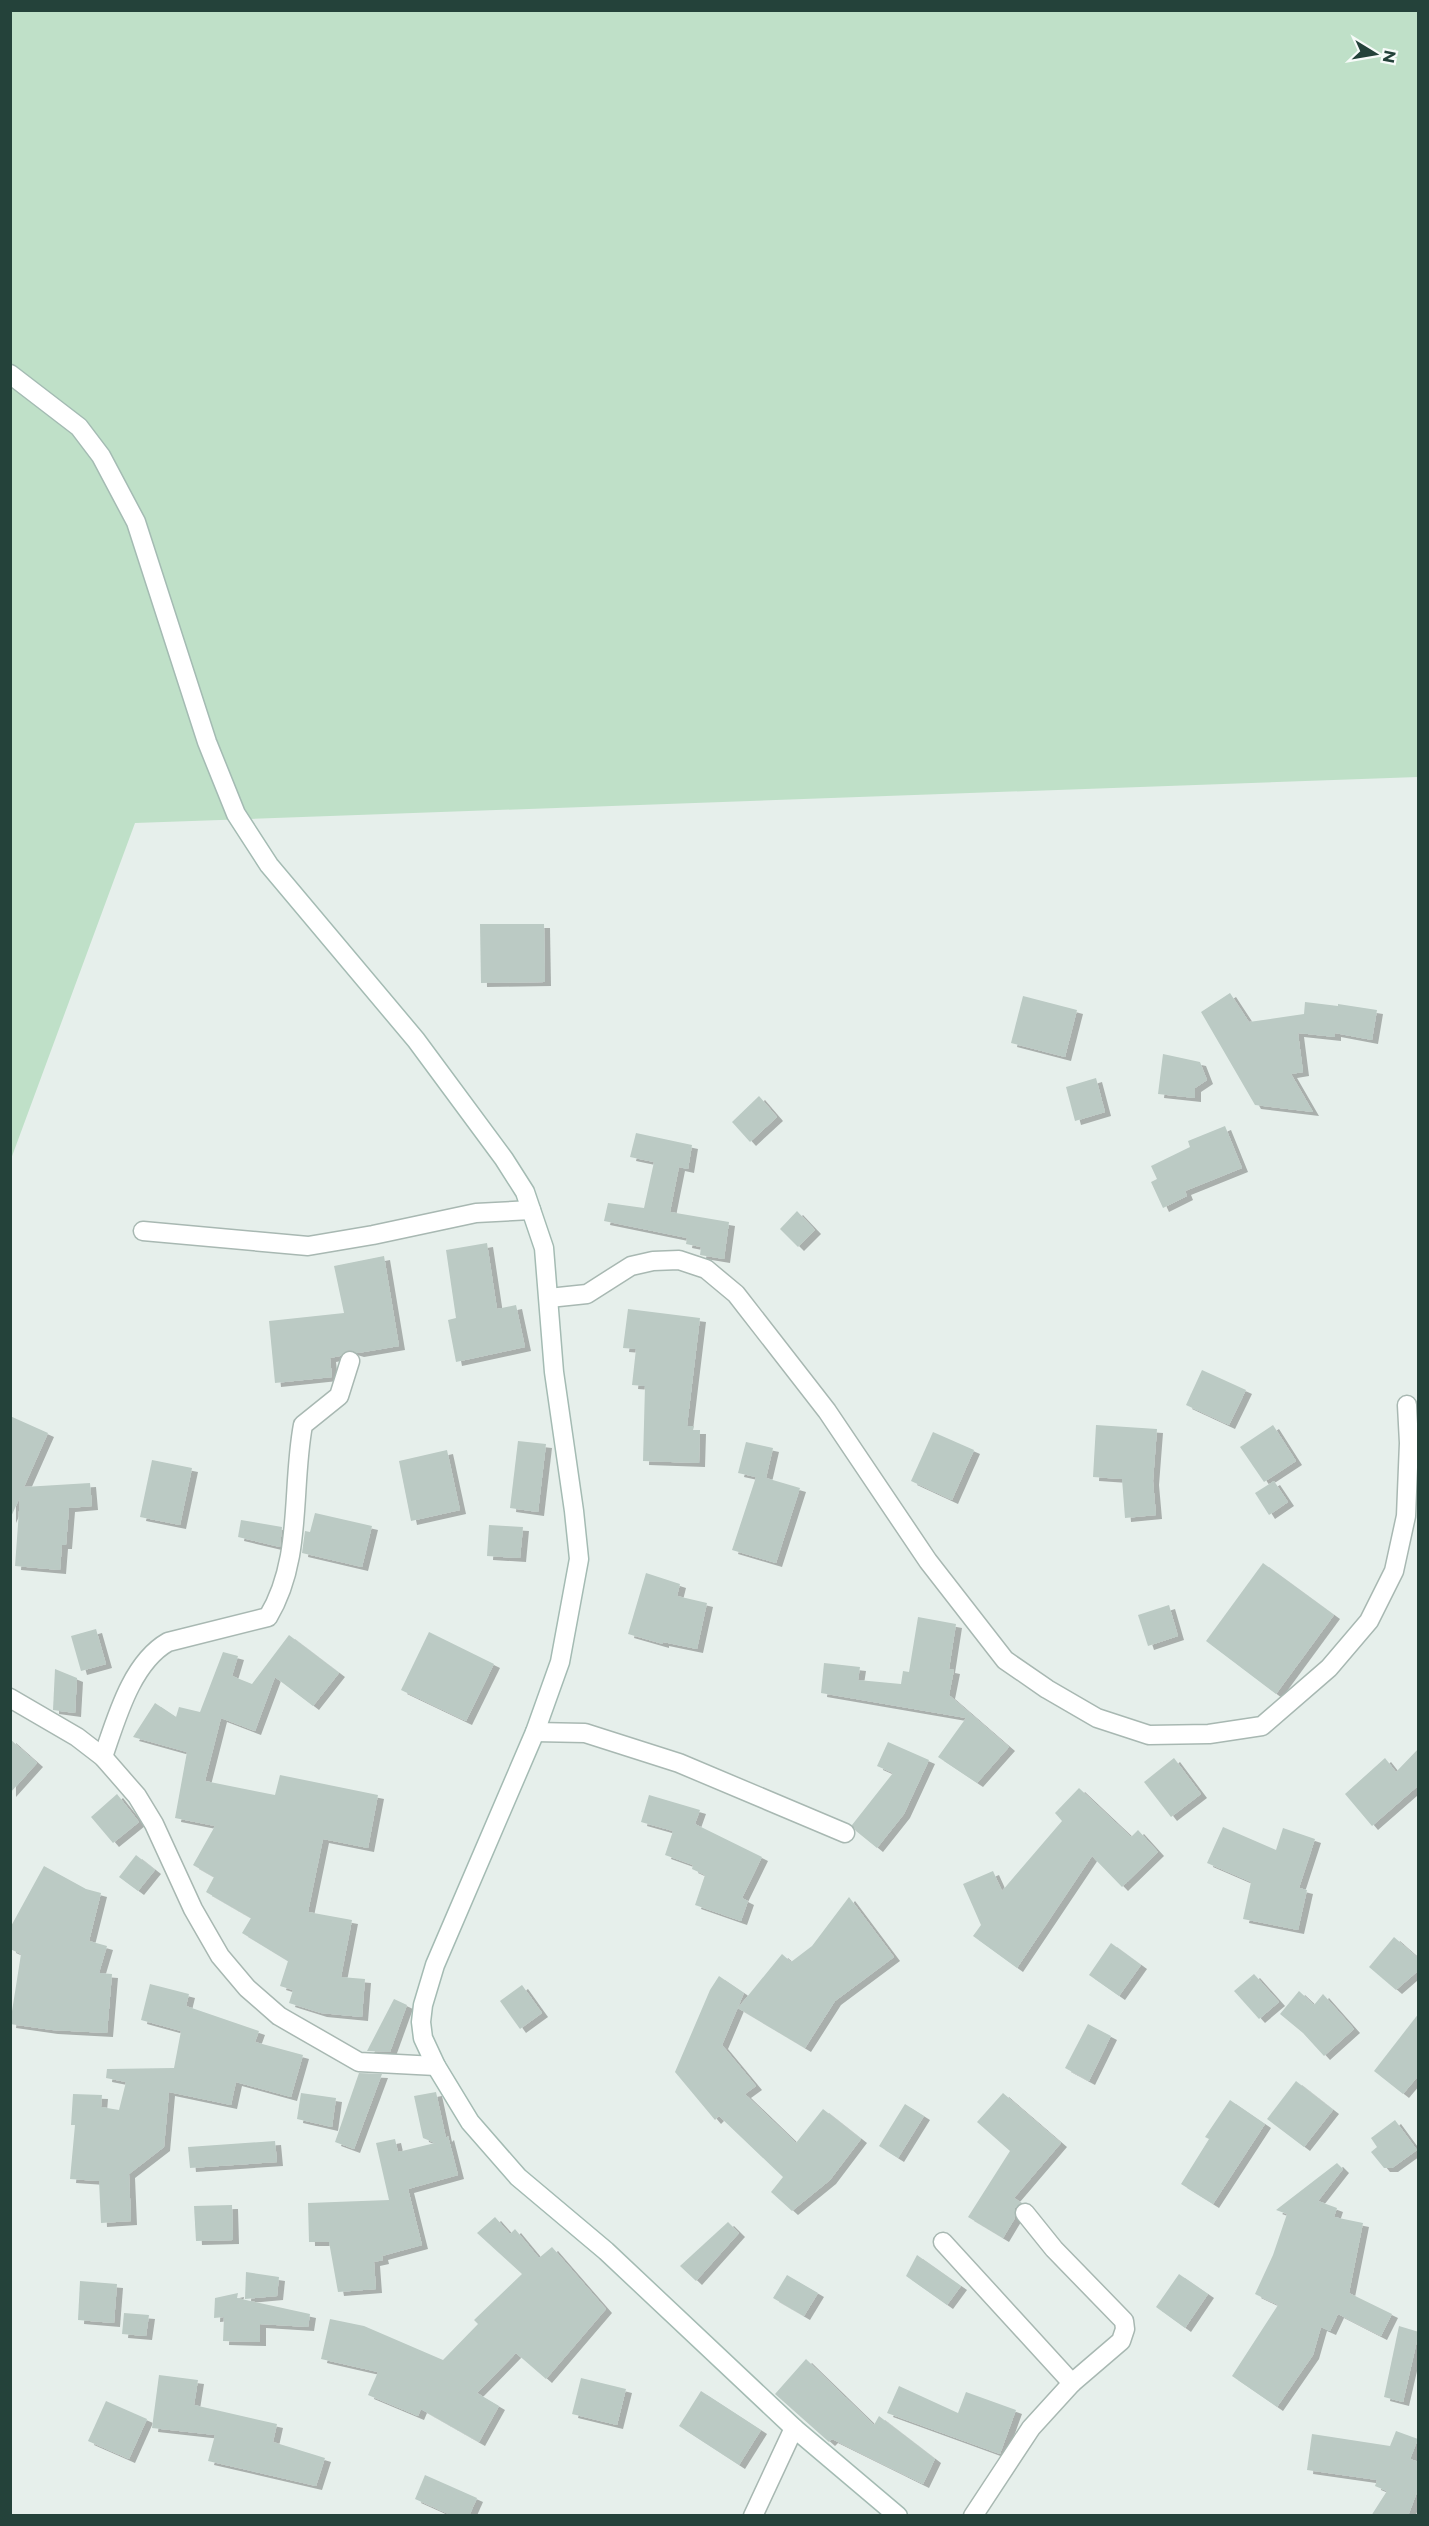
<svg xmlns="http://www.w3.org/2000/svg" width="1429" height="2526" font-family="Montserrat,sans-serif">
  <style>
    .green { fill: #bfe0c8 }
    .building { fill: #bbcac4; filter: url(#shadow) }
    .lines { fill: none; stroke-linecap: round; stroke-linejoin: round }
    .street-casing { stroke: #a8b8b2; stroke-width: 21 }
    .secondary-casing { stroke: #a4bbb3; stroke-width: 21 }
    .street { stroke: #fff; stroke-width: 18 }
    .secondary { stroke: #fff; stroke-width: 18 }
  </style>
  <defs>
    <filter id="shadow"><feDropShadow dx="6" dy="4" stdDeviation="0" flood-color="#0004"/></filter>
  </defs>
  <rect width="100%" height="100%" fill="#e6efeb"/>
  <path class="green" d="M 11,11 L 1418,11 L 1418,777 L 135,823 L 11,1159 Z"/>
  <g class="building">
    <path d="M 480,924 L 544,924 L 545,982 L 481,983 Z"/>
    <path d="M 1230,993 L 1249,1022 L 1304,1014 L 1305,1002 L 1338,1006 L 1338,1004 L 1377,1010 L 1372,1040 L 1335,1033 L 1335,1037 L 1298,1033 L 1303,1072 L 1291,1074 L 1313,1112 L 1255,1105 L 1201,1012 Z"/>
    <path d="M 1023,996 L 1077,1010 L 1065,1057 L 1011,1043 Z"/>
    <path d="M 1163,1054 L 1200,1062 L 1207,1080 L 1195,1088 L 1195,1098 L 1158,1094 Z"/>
    <path d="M 1096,1078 L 1105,1112 L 1075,1121 L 1066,1087 Z"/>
    <path d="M 759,1096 L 777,1117 L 750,1142 L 732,1122 Z"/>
    <path d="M 1225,1126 L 1242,1168 L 1185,1191 L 1187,1196 L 1163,1208 L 1151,1182 L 1157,1179 L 1151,1166 L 1190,1147 L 1188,1141 Z"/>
    <path d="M 636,1133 L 692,1145 L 688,1169 L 679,1167 L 670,1212 L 729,1222 L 724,1259 L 700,1255 L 701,1247 L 686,1244 L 687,1238 L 604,1221 L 608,1203 L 644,1208 L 654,1162 L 630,1157 Z"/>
    <path d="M 797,1211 L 815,1230 L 798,1247 L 780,1229 Z"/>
    <path d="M 487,1243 L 497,1309 L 516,1305 L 525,1347 L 456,1362 L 448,1320 L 456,1318 L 446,1250 Z"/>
    <path d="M 384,1256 L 399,1346 L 358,1353 L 348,1350 L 340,1356 L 330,1358 L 332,1377 L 275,1383 L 269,1321 L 344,1313 L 334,1266 Z"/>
    <path d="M 628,1309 L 700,1318 L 687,1426 L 694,1426 L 693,1430 L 700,1430 L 699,1463 L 643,1461 L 645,1386 L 632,1385 L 636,1349 L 623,1348 Z"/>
    <path d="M 1202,1370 L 1246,1390 L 1229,1425 L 1186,1405 Z"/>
    <path d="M 10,1416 L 48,1433 L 24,1487 L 90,1483 L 92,1506 L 69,1508 L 66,1545 L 62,1545 L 60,1570 L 15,1566 L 20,1497 L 10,1519 Z"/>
    <path d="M 1096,1425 L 1157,1429 L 1153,1481 L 1156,1515 L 1125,1518 L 1122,1479 L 1093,1477 Z"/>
    <path d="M 1273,1425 L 1296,1461 L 1264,1482 L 1240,1447 Z"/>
    <path d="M 933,1432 L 974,1450 L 952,1500 L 911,1481 Z"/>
    <path d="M 518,1441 L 546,1444 L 538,1512 L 510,1508 Z"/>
    <path d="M 746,1442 L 773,1448 L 766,1478 L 800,1488 L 776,1563 L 732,1550 L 756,1477 L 738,1473 Z"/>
    <path d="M 447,1450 L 460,1510 L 411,1521 L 399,1461 Z"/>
    <path d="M 152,1460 L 192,1468 L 180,1525 L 140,1517 Z"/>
    <path d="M 1274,1481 L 1288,1502 L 1269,1515 L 1255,1493 Z"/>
    <path d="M 315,1513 L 372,1526 L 362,1567 L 302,1553 L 305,1531 L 310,1532 Z"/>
    <path d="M 241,1520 L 282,1527 L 280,1547 L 238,1537 Z"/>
    <path d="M 489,1525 L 523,1527 L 520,1558 L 487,1556 Z"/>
    <path d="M 1263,1563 L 1334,1615 L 1276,1694 L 1206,1641 Z"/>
    <path d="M 646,1573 L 680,1584 L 677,1596 L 707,1603 L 697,1649 L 663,1642 L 663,1644 L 628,1634 Z"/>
    <path d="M 1169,1605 L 1178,1636 L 1148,1646 L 1138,1615 Z"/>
    <path d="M 918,1617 L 956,1624 L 949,1669 L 954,1670 L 949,1695 L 1009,1747 L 977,1783 L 938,1757 L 966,1718 L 821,1693 L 824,1663 L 860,1667 L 858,1680 L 901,1684 L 903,1671 L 909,1672 Z"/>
    <path d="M 96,1629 L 106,1664 L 81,1671 L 71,1636 Z"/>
    <path d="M 429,1632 L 494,1664 L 466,1721 L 401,1690 Z"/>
    <path d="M 289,1635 L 339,1673 L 313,1706 L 275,1677 L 255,1731 L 221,1718 L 205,1781 L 275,1795 L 280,1775 L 378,1795 L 368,1848 L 323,1839 L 308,1912 L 352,1920 L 341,1977 L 365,1979 L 362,2017 L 321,2013 L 289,2003 L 293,1990 L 280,1986 L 288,1961 L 242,1933 L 251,1918 L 206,1892 L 214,1877 L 193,1865 L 215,1826 L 175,1818 L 187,1752 L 133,1737 L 155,1703 L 176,1717 L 179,1707 L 200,1712 L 223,1652 L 238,1656 L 232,1676 L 252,1684 Z"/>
    <path d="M 55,1669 L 77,1678 L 75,1713 L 53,1710 Z"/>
    <path d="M 10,1739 L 37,1763 L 10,1793 Z"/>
    <path d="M 888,1742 L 929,1760 L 904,1814 L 877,1848 L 856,1831 L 852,1825 L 893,1773 L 877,1766 Z"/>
    <path d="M 1419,1748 L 1419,1785 L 1372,1826 L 1345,1794 L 1385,1758 L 1396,1772 Z"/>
    <path d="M 1174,1758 L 1201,1794 L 1171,1817 L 1144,1782 Z"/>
    <path d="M 1079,1788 L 1131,1837 L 1138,1830 L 1158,1852 L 1122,1887 L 1092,1856 L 1017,1968 L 973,1936 L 981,1925 L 963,1884 L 993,1871 L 1002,1891 L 1062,1821 L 1055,1813 Z"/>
    <path d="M 117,1794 L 139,1822 L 113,1843 L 91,1817 Z"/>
    <path d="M 649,1795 L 700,1810 L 695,1824 L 762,1857 L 742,1898 L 748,1901 L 741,1921 L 695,1905 L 705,1875 L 692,1869 L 693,1865 L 665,1855 L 673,1831 L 641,1822 Z"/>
    <path d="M 1223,1827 L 1276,1850 L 1283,1828 L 1315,1839 L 1299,1888 L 1307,1890 L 1298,1930 L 1243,1919 L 1251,1882 L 1207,1863 Z"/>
    <path d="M 136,1855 L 155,1870 L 138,1891 L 119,1877 Z"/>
    <path d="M 44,1866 L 86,1889 L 101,1893 L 89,1941 L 107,1946 L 99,1973 L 112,1974 L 107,2033 L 52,2030 L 10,2024 L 21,1954 L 10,1949 L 10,1928 Z"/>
    <path d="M 849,1897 L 894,1957 L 835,2001 L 805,2048 L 738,2008 L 782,1954 L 791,1962 L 812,1946 Z"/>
    <path d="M 1394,1937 L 1419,1959 L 1419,1970 L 1396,1990 L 1369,1967 Z"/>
    <path d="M 1111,1943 L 1141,1965 L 1119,1996 L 1089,1975 Z"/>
    <path d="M 1254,1974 L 1279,2002 L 1259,2019 L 1234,1991 Z"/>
    <path d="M 719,1976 L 744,1993 L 722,2045 L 756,2086 L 745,2094 L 796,2143 L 823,2109 L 861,2139 L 830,2180 L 792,2211 L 771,2192 L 783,2177 L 719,2116 L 715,2120 L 675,2072 L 710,1990 Z"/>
    <path d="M 150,1984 L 189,1994 L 186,2006 L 259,2031 L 255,2042 L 303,2055 L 291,2097 L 236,2082 L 231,2105 L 169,2092 L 164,2147 L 129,2174 L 131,2221 L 101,2223 L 99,2181 L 70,2179 L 75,2125 L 71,2125 L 73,2094 L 102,2095 L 101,2107 L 119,2110 L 126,2082 L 106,2078 L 107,2069 L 174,2068 L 181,2031 L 141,2020 Z"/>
    <path d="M 522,1985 L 542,2013 L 520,2029 L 500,2001 Z"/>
    <path d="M 1299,1991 L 1314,2005 L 1323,1994 L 1354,2029 L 1324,2056 L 1303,2033 L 1280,2014 Z"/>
    <path d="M 394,1999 L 407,2005 L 390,2052 L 367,2051 Z"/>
    <path d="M 1419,2013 L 1419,2075 L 1403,2094 L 1374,2071 Z"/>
    <path d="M 1088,2024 L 1111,2036 L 1089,2081 L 1065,2068 Z"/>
    <path d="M 359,2073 L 382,2074 L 354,2149 L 335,2142 Z"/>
    <path d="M 1296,2081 L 1333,2110 L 1304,2147 L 1267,2119 Z"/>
    <path d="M 436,2092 L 446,2138 L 448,2136 L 458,2175 L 408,2189 L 422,2245 L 382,2256 L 383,2260 L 374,2262 L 376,2289 L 338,2292 L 329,2242 L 309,2242 L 308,2203 L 389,2200 L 376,2143 L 395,2139 L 398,2152 L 435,2143 L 423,2138 L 414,2096 Z"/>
    <path d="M 301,2093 L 336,2098 L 332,2127 L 297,2119 Z"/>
    <path d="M 1003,2093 L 1061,2143 L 1014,2198 L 1022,2203 L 1015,2208 L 1015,2218 L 1003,2238 L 968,2217 L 1010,2151 L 977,2122 Z"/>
    <path d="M 1230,2100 L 1265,2124 L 1213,2204 L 1181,2184 L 1209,2139 L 1205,2137 Z"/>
    <path d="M 905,2104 L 924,2116 L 898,2158 L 879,2146 Z"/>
    <path d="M 1395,2120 L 1417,2150 L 1392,2168 L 1384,2168 L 1371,2152 L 1377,2147 L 1371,2138 Z"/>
    <path d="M 275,2141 L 277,2162 L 190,2168 L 188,2147 Z"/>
    <path d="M 1337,2163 L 1343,2169 L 1318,2201 L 1337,2208 L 1334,2217 L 1363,2223 L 1349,2293 L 1392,2314 L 1381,2336 L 1338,2314 L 1330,2331 L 1321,2327 L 1313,2355 L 1277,2407 L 1232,2376 L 1278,2305 L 1255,2294 L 1273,2255 L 1287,2214 L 1276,2210 Z"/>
    <path d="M 232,2205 L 233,2240 L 196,2241 L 194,2206 Z"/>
    <path d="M 495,2217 L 510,2234 L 515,2229 L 539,2258 L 552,2247 L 606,2309 L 546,2379 L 516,2353 L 477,2393 L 499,2406 L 479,2442 L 421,2409 L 418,2416 L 368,2395 L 378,2372 L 321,2359 L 330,2319 L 364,2326 L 443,2360 L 478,2324 L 474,2320 L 522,2274 L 477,2233 Z"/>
    <path d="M 728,2222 L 739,2233 L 696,2281 L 680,2266 Z"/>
    <path d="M 917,2255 L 961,2286 L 947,2305 L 906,2276 Z"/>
    <path d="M 246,2272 L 279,2277 L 277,2296 L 245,2299 Z"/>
    <path d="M 1179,2274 L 1208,2294 L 1185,2328 L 1156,2307 Z"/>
    <path d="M 787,2275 L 818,2293 L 804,2316 L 773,2298 Z"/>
    <path d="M 80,2281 L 117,2284 L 114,2323 L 78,2320 Z"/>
    <path d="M 238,2293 L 237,2298 L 310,2314 L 308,2327 L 260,2324 L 260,2342 L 223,2341 L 224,2317 L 214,2318 L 215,2298 Z"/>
    <path d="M 124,2313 L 149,2315 L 146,2336 L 122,2334 Z"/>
    <path d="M 1399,2326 L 1419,2332 L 1403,2402 L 1384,2397 Z"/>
    <path d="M 806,2359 L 874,2425 L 879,2416 L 935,2459 L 923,2484 L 832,2439 L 829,2442 L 775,2394 Z"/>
    <path d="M 159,2375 L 198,2380 L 194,2405 L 277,2424 L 273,2442 L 325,2458 L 316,2486 L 208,2461 L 215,2435 L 152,2428 Z"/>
    <path d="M 581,2378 L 626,2389 L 617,2425 L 572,2414 Z"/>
    <path d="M 899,2386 L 958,2413 L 966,2392 L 1016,2410 L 1000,2454 L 887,2413 Z"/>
    <path d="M 701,2391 L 761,2430 L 739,2465 L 679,2426 Z"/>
    <path d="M 106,2401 L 147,2419 L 129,2459 L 88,2441 Z"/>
    <path d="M 1396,2431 L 1418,2439 L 1410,2459 L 1419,2462 L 1419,2487 L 1408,2516 L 1371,2516 L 1387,2491 L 1375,2486 L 1377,2480 L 1307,2470 L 1312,2434 L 1390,2446 Z"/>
    <path d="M 425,2475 L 477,2498 L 469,2516 L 453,2516 L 415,2499 Z"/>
  </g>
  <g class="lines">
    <g class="street-casing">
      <g id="street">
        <path d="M 143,1231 L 308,1246 L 373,1235 L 476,1213 L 531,1210"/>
        <path d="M 549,1298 L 587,1294 L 631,1266 L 653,1261 L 679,1260 L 706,1269 L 736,1294 L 827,1411 L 928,1561 L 1005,1660 L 1047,1689 L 1097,1718 L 1149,1735 L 1209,1734 L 1262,1726 L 1329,1668 L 1369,1621 L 1394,1571 L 1406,1516 L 1409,1443 L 1407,1405"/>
        <path d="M 10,1698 L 77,1737 L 103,1757 L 137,1796 L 154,1824 L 193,1909 L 220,1956 L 247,1988 L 279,2016 L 359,2062 L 436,2066"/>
        <path d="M 535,1732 L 585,1733 L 679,1763 L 845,1833"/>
        <path d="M 103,1757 C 116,1720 131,1663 168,1642 L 268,1617 C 303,1559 291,1489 303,1425 L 339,1396 L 350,1361"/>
        <path d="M 943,2242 L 1072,2383"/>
        <path d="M 753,2516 L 794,2428"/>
        <path d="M 973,2516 L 1031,2428 L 1072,2383 L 1121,2341 L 1125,2329 L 1124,2321 L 1054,2249 L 1025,2213"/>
      </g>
    </g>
    <g class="secondary-casing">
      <path id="secondary" d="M 10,374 L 79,427 L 101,456 L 136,522 L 207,742 L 236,814 L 269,865 L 416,1040 L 504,1159 L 525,1192 L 544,1248 L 554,1372 L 574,1511 L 579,1559 L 560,1662 L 535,1732 L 435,1965 L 423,2005 L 421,2022 L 423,2038 L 436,2066 L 470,2122 L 518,2177 L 606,2251 L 794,2428 L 898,2516"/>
    </g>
    <use href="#street" class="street"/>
    <use href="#secondary" class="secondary"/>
  </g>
  <rect width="1429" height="2526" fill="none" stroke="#24423a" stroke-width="24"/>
  <g transform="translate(1375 54) rotate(101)" stroke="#f7fbf9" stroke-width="4.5" paint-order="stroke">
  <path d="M0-4.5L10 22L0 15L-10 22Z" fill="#24423a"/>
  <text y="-9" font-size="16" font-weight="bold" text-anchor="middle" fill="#24423a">N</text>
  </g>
</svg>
